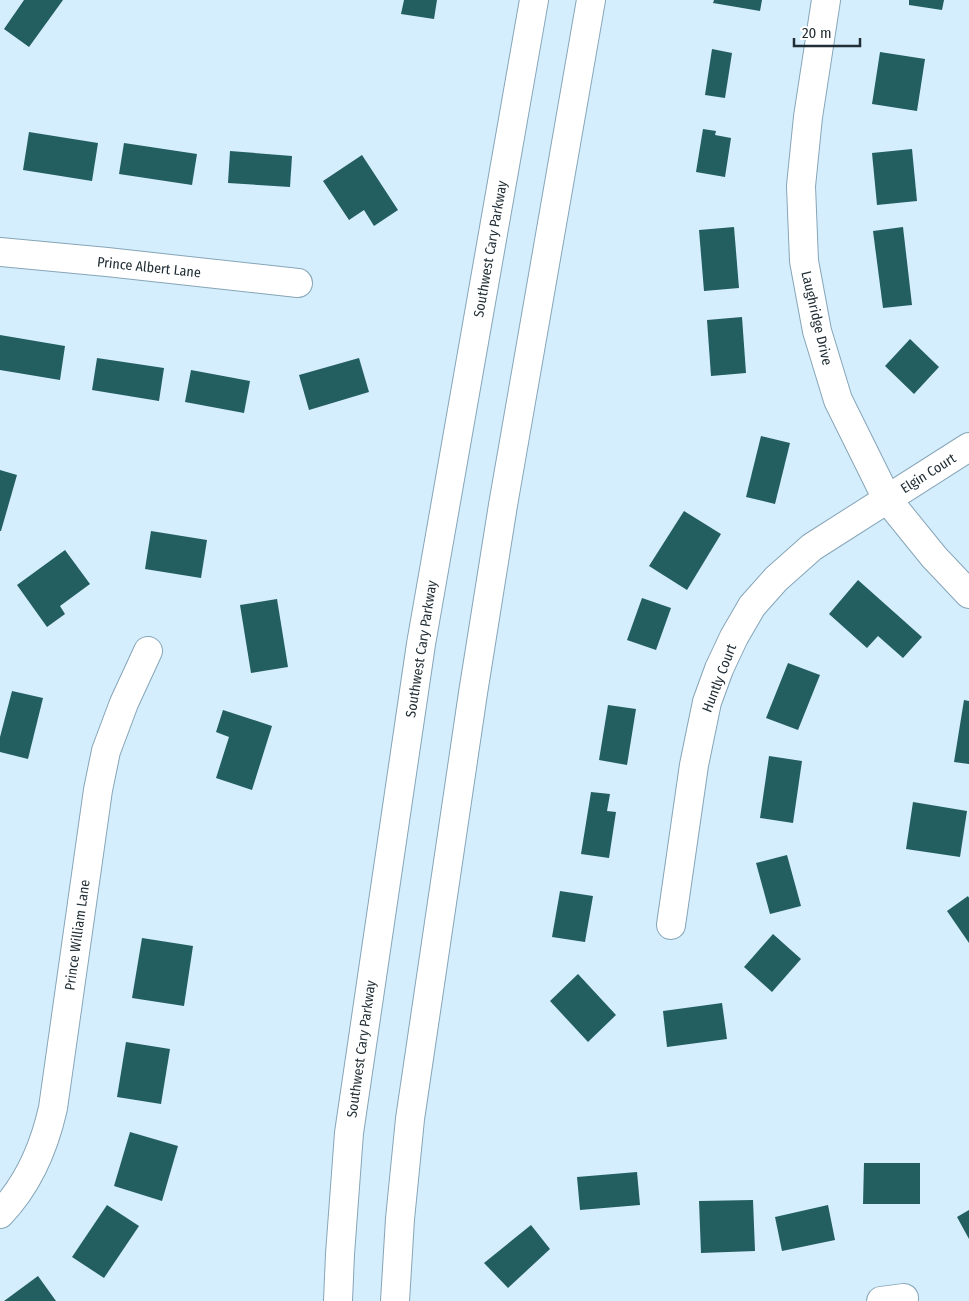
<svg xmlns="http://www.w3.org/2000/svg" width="969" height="1301" font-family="'Fira Sans Condensed',sans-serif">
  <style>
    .building { fill: #235e61 }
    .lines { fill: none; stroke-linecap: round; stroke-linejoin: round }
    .minor-casing { stroke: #86a5b7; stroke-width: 30 }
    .major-casing { stroke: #86a5b7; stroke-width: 30 }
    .minor { stroke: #fff; stroke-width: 28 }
    .major { stroke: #fff; stroke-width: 28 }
    .labels { text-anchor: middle; stroke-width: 5; stroke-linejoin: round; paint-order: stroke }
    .street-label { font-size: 14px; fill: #212e35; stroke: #fff }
  </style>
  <rect width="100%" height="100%" fill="#d4eefe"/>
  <g class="building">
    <path d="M 24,0 L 63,0 L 29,47 L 4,29 Z"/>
    <path d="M 404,0 L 437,0 L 434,19 L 401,14 Z"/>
    <path d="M 714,0 L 762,0 L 760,11 L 713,3 Z"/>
    <path d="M 909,0 L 944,0 L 942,10 L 909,5 Z"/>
    <path d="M 712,49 L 732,53 L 725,98 L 705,95 Z"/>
    <path d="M 880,52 L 925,59 L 917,111 L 872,104 Z"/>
    <path d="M 703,129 L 716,131 L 715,135 L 731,138 L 725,177 L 696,172 Z"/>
    <path d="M 29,132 L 98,143 L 92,181 L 23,170 Z"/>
    <path d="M 124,143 L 197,154 L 192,185 L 119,174 Z"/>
    <path d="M 912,149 L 917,201 L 877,205 L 872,153 Z"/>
    <path d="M 230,151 L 292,156 L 290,187 L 228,183 Z"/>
    <path d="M 362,155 L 398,210 L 374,226 L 364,210 L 349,220 L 323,181 Z"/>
    <path d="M 734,227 L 739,288 L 704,291 L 699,230 Z"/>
    <path d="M 903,227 L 912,305 L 883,308 L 873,231 Z"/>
    <path d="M 742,317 L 746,373 L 711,376 L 707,320 Z"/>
    <path d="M 0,335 L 65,346 L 60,380 L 0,370 Z"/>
    <path d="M 910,339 L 939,367 L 914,394 L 885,366 Z"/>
    <path d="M 97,358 L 164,368 L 159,401 L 92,390 Z"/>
    <path d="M 359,358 L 369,392 L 309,410 L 299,375 Z"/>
    <path d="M 191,370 L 250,381 L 244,413 L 185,402 Z"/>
    <path d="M 761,436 L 790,443 L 775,504 L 746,497 Z"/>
    <path d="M 0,470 L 17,475 L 1,531 L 0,531 Z"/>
    <path d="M 684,511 L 721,534 L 687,590 L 649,566 Z"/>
    <path d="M 151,531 L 207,540 L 201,578 L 145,569 Z"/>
    <path d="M 65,550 L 90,584 L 60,606 L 65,614 L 47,627 L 17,585 Z"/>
    <path d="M 858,580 L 922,637 L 903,658 L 878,636 L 867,648 L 829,614 Z"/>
    <path d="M 642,598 L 671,608 L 656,650 L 627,640 Z"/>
    <path d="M 277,599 L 288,667 L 251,673 L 240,605 Z"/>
    <path d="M 788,663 L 820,675 L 798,730 L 766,718 Z"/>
    <path d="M 12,691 L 43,698 L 28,759 L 0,752 L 0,737 Z"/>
    <path d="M 964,700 L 969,701 L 969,764 L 954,762 Z"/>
    <path d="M 608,705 L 636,709 L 627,765 L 599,760 Z"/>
    <path d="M 223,710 L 272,726 L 252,790 L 216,778 L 229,737 L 216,732 Z"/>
    <path d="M 769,756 L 802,761 L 793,823 L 760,818 Z"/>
    <path d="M 591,792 L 610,794 L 607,811 L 616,812 L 609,858 L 581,854 Z"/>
    <path d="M 913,802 L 967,811 L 960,857 L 906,849 Z"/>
    <path d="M 787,855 L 801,906 L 770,914 L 756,863 Z"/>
    <path d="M 560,891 L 593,896 L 585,942 L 552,937 Z"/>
    <path d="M 968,896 L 969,898 L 969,943 L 947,911 Z"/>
    <path d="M 773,934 L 801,959 L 772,992 L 744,967 Z"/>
    <path d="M 142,938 L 193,946 L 184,1006 L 132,998 Z"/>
    <path d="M 578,974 L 616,1015 L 588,1042 L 550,1001 Z"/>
    <path d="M 722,1003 L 727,1039 L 667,1047 L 663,1011 Z"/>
    <path d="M 126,1042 L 170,1049 L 161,1104 L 117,1097 Z"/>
    <path d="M 130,1132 L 178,1146 L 162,1201 L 114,1186 Z"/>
    <path d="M 864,1163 L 920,1163 L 920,1204 L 863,1204 Z"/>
    <path d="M 637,1172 L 640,1205 L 580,1210 L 577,1177 Z"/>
    <path d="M 753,1200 L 755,1251 L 701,1253 L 699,1201 Z"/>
    <path d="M 107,1205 L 139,1226 L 104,1278 L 72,1257 Z"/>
    <path d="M 828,1205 L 835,1240 L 782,1251 L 775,1217 Z"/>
    <path d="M 969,1210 L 969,1239 L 957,1217 Z"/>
    <path d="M 531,1225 L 550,1249 L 508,1288 L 484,1263 Z"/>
    <path d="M 38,1276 L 56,1301 L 4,1301 Z"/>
  </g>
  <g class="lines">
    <g class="minor-casing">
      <g id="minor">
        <path d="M 826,0 L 808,117 L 801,186 L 804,261 L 817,331 L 838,400 L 887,499 L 934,557 L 969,594"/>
        <path d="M 0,252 L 107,262 L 298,283"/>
        <path d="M 671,925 L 694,765 L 707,702 L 719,669 L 734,637 L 752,606 L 776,579 L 812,547 L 969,447"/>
        <path d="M 0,1214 C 29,1184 44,1148 53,1108 L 98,790 L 106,751 L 124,703 L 148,651"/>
        <path d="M 881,1301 L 904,1298"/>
      </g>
    </g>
    <g class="major-casing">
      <g id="major">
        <path d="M 338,1301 L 340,1254 L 349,1133 L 421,644 L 534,0"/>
        <path d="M 395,1301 L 400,1219 L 410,1119 L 473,693 L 503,505 L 591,0"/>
      </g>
    </g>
    <use href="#minor" class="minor"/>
    <use href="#major" class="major"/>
  </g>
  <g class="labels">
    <g class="street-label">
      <text transform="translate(490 249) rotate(-80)" y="5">Southwest Cary Parkway</text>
      <text transform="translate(149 267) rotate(6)" y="5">Prince Albert Lane</text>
      <text transform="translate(817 318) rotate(77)" y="5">Laughridge Drive</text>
      <text transform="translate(928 473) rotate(-32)" y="5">Elgin Court</text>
      <text transform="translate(421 649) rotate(-81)" y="5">Southwest Cary Parkway</text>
      <text transform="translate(719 678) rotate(-69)" y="5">Huntly Court</text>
      <text transform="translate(77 935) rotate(-82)" y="5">Prince William Lane</text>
      <text transform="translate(361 1049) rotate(-82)" y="5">Southwest Cary Parkway</text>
    </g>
  </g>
  <path d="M794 38v8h66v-8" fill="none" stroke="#212e35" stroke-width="2.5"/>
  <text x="802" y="38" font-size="15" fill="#212e35" stroke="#ffffff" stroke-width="4" paint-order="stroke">20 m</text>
</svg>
